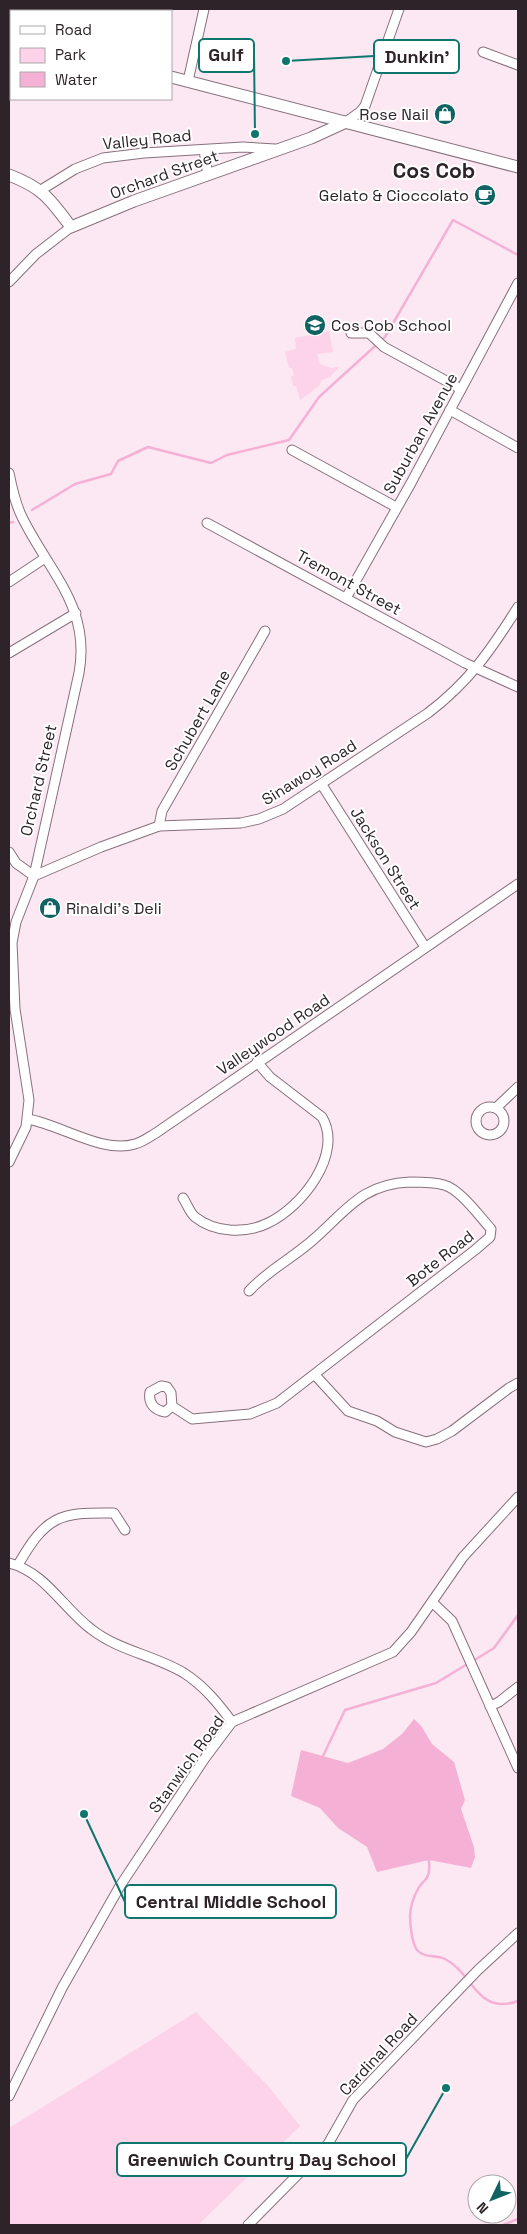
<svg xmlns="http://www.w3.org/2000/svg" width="527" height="2234" font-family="'Space Grotesk',sans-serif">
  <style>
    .green { fill: #fcd3e8 }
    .water { fill: #f5b1d5 }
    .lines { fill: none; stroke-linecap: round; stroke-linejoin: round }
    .stream { stroke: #f5b1d5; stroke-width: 2.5 }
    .minor-casing { stroke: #87707c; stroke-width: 11 }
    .major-casing { stroke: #87707c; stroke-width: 13 }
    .minor { stroke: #fff; stroke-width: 9 }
    .major { stroke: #fff; stroke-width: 11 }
    .labels { text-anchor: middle; stroke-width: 4; stroke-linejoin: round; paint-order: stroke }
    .poi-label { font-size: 16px; fill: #2d2328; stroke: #fff; text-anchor: end }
    .street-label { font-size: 16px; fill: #2d2328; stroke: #fff }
    .district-label { font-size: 21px; font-weight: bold; fill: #2d2328; stroke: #fff }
    .leader { fill: none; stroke: #0f766e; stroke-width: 2 }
    .callout-dot { fill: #0f766e; stroke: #fff; stroke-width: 2 }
    .callout { fill: #fff; stroke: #0f766e; stroke-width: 2 }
    .callout-label { font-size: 18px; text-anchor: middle; font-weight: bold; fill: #2d2328 }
  </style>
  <rect width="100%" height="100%" fill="#fce8f2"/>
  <g class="green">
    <path d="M 329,331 L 333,352 L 317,354 L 320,364 L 331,368 L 339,367 L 330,377 L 322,380 L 319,386 L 300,400 L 296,386 L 293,386 L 291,377 L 294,375 L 292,368 L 289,368 L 285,352 L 296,349 L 295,338 Z"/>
    <path d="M 196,2012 L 269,2087 L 300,2126 L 198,2225 L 9,2225 L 9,2128 Z"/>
  </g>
  <path class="water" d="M 414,1719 L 422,1727 L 432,1744 L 454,1762 L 465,1800 L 461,1809 L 474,1847 L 475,1857 L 471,1868 L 429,1860 L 377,1872 L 367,1847 L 338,1828 L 320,1808 L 291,1796 L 301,1750 L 348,1763 L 383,1749 L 402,1734 Z"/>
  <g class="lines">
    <g class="stream">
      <path d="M 32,510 L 75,484 L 111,474 L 118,461 L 148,447 L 211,463 L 227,455 L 289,440 L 319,397 L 385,337 L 453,220 L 518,255"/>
      <path d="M 9,523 L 13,522"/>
      <path d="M 473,1661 L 494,1648 L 518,1615"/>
      <path d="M 323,1756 L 345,1710 L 436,1683 L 469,1663"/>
      <path d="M 427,1858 L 429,1860 C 429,1865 430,1871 428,1875 C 427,1880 421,1883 419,1887 C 414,1896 410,1907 410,1916 C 410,1925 412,1943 417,1950 C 425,1959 435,1954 445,1959 C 473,1973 477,2016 518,2001"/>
      <path d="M 503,2225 L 518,2219"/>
    </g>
    <g class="minor-casing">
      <g id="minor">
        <path d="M 483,52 L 518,65"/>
        <path d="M 188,81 L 204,9"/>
        <path d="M 346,122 L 360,112 L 365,106 L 399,9"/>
        <path d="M 204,150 L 208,175"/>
        <path d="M 41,190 L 75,169 L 103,158 L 144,153 L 243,147 L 275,149"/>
        <path d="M 9,282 L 36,254 L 71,227"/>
        <path d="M 351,333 L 369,333 L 384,347 L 461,389"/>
        <path d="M 450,410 L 518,448"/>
        <path d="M 292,450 L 396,507"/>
        <path d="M 9,473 C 12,488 15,503 22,517 C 49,572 91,607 79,673 L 34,876 L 16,922 L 12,943 L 15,1009 L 29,1100 L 26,1127 L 9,1162"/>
        <path d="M 207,523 L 465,663 L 518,687"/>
        <path d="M 9,582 L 45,558"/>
        <path d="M 346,598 L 411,483 L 518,283"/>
        <path d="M 9,653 L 76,613"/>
        <path d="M 322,785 L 425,947"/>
        <path d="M 159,826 L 162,811 L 265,631"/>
        <path d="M 9,852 L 16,863 L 34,876 L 101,847 L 159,826 L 241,823 L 259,819 L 283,809 L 428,713 C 469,682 491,650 518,607"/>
        <circle cx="490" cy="1121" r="14"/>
        <path d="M 496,1108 L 518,1087"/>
        <path d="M 28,1119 C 61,1125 103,1154 135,1144 C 143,1142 149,1137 156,1133 L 518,884"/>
        <path d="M 183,1198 C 187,1204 190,1213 195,1217 C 215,1233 246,1234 268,1223 C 301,1208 344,1154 322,1117 L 270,1077 L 257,1062"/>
        <path d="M 315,1375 L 348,1411 L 377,1421 L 395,1432 L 426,1442 L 437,1439 L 452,1431 L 509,1388 L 518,1383"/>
        <path d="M 172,1406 L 171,1393 L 167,1387 L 161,1386 L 150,1392 C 148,1403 154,1410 165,1412 L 172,1406 L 192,1419 L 250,1414 L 277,1403 L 475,1250 L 490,1237 L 491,1229 C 480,1217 460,1189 444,1185 C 434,1182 420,1182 410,1182 C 362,1184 347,1210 314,1239 C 293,1258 268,1270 249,1291"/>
        <path d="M 9,1563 C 45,1572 63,1608 91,1629 C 119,1651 154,1655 184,1673 C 204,1686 218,1703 232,1722"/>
        <path d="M 18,1565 C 46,1516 59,1512 114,1513 L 125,1530"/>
        <path d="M 432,1602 L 452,1621 L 518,1768"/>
        <path d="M 490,1706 L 499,1702 L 518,1687"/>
        <path d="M 9,2096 L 62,1988 L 120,1886 L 205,1758 L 232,1722 L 393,1652 L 411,1632 L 463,1557 L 518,1497"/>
        <path d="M 248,2225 L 328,2144 L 353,2100 L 478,1970 L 518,1933"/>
      </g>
    </g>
    <g class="major-casing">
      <g id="major">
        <path d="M 9,35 L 11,36"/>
        <path d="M 171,77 L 518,167"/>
        <path d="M 9,175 C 43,188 50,199 71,227 L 134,201 L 311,138 L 346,122"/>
      </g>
    </g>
    <use href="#minor" class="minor"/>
    <use href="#major" class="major"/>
  </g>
  <defs>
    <g id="shop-disc" transform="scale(1.125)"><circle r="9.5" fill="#106263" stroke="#fff"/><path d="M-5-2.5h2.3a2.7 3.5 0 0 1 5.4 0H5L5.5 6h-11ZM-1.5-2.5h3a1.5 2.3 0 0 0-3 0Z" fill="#fff"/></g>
    <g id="cafe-disc" transform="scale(1.125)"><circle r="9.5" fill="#106263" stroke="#fff"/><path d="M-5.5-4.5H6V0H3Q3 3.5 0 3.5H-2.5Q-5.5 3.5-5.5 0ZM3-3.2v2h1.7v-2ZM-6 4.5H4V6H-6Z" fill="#fff"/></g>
    <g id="school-disc" transform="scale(1.125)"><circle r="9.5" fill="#106263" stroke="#fff"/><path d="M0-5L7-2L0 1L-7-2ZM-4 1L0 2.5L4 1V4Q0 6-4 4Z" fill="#fff"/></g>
  </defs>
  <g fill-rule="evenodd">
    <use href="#shop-disc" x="445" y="114"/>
    <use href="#cafe-disc" x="485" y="195"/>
    <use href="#school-disc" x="315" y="325"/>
    <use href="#shop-disc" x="50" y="908"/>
  </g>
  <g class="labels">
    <g class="poi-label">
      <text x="429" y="120">Rose Nail</text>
      <text x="469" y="201">Gelato &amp; Cioccolato</text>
      <text x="331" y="331" text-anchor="start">Cos Cob School</text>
      <text x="66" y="914" text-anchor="start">Rinaldi's Deli</text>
    </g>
    <g class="street-label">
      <text transform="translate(147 139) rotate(-6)" y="6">Valley Road</text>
      <text transform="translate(164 174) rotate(-20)" y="6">Orchard Street</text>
      <text transform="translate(420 433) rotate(-61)" y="6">Suburban Avenue</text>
      <text transform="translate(349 582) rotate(29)" y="6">Tremont Street</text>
      <text transform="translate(197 720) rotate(-60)" y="6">Schubert Lane</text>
      <text transform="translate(309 772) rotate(-32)" y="6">Sinawoy Road</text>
      <text transform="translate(38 780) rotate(-77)" y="6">Orchard Street</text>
      <text transform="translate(386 858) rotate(58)" y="6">Jackson Street</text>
      <text transform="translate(273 1034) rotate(-34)" y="6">Valleywood Road</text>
      <text transform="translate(440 1258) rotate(-38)" y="6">Bote Road</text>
      <text transform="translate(186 1764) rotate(-54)" y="6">Stanwich Road</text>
      <text transform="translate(378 2054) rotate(-47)" y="6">Cardinal Road</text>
    </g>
    <g class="district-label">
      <text x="434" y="178">Cos Cob</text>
    </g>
  </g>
  <path class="leader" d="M255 134L254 55M286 61L374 56M84 1814L125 1902M446 2088L406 2159"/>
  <g class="callout-dot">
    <circle cx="255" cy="134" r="5"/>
    <circle cx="286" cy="61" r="5"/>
    <circle cx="84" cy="1814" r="5"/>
    <circle cx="446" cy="2088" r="5"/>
  </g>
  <g class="callout">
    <rect x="199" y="39" width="55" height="33" rx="5"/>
    <rect x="374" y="40" width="85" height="33" rx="5"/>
    <rect x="125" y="1885" width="211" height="33" rx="5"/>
    <rect x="117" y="2143" width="289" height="33" rx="5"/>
  </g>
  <g class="callout-label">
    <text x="226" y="61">Gulf</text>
    <text x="417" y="63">Dunkin'</text>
    <text x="231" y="1908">Central Middle School</text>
    <text x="262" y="2166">Greenwich Country Day School</text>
  </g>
  <rect width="527" height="2234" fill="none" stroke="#2d2328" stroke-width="20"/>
  <rect x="10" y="10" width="162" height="90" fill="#ffffff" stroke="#aba7a9"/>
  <rect x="20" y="26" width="25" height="8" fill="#ffffff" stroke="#aba7a9"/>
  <text x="55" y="35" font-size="15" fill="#2d2328">Road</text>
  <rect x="20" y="48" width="25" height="15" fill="#fcd3e8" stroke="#aba7a9"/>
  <text x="55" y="60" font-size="15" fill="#2d2328">Park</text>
  <rect x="20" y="72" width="25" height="15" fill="#f5b1d5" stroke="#aba7a9"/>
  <text x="55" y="85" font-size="15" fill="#2d2328">Water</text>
  <g transform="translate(492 2199) rotate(227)"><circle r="24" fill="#ffffff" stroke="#aba7a9"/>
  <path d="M0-4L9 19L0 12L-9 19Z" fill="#106263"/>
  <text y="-8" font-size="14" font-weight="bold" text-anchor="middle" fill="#2d2328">N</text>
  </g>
</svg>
